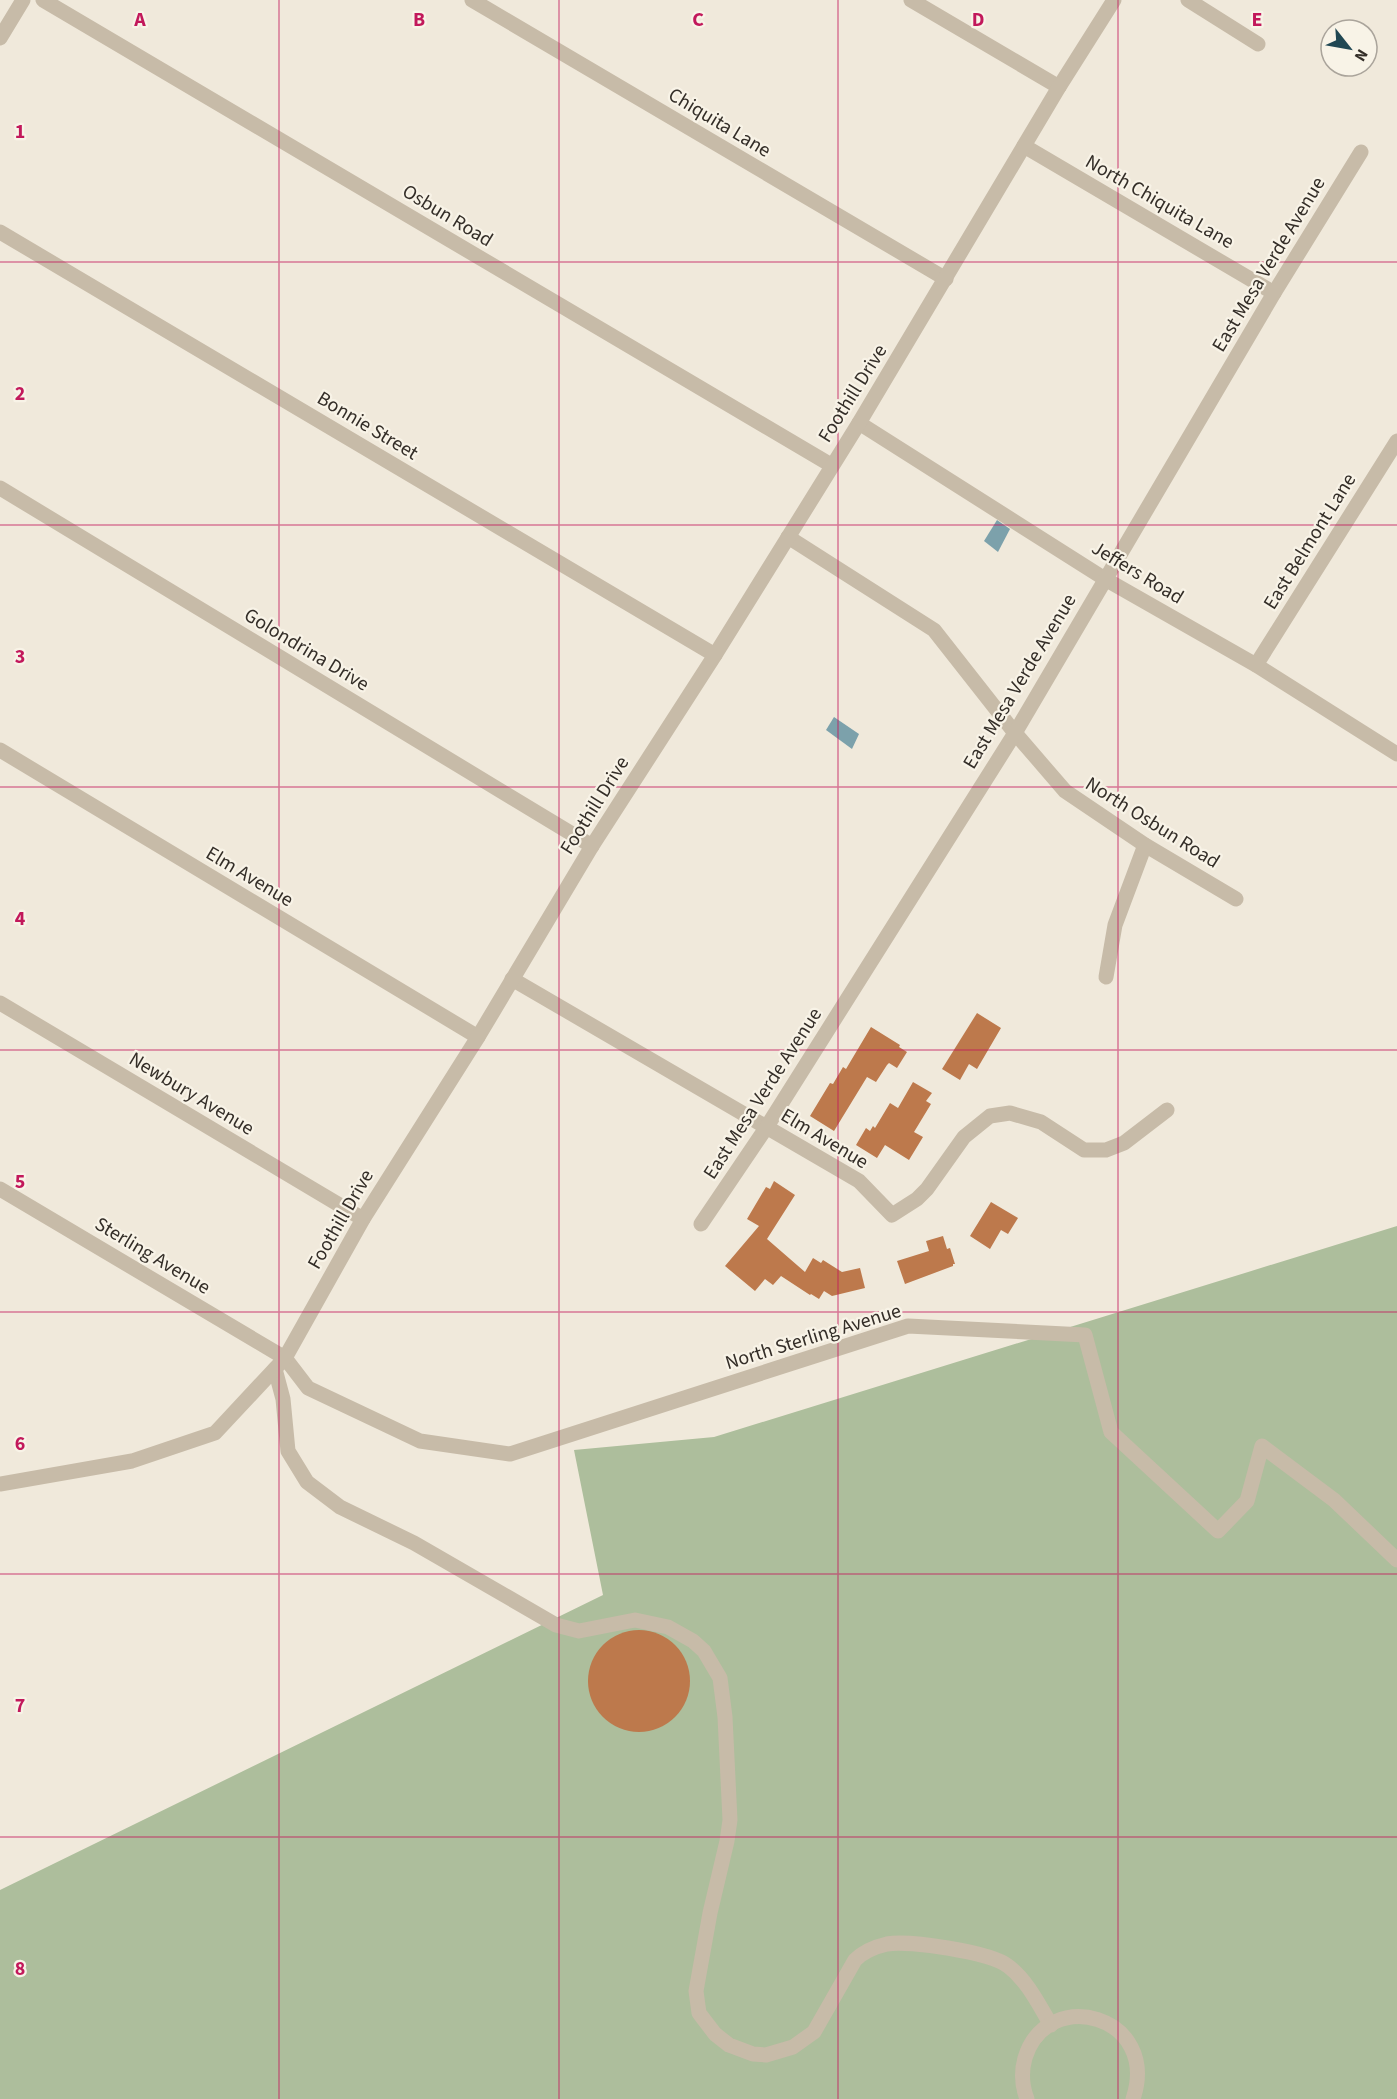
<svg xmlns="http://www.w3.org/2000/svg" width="1397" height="2099" font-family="'Source Sans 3',sans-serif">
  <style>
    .green { fill: #adbe9c }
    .water { fill: #7ca1ab }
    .building { fill: #bd794c }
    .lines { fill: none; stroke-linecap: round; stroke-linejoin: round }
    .minor { stroke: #c7bba8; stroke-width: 15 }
    .grid { fill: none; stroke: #c2185b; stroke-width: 1.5; stroke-opacity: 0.55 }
    .labels { text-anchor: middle; stroke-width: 4.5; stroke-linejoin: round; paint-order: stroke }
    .street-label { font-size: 20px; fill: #342e28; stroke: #f8f3e7 }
    .grid-label { font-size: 20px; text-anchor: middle; font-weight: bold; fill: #c2185b; stroke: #f8f3e7; stroke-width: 4.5; stroke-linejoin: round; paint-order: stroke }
  </style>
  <rect width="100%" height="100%" fill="#f0e9db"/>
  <path class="green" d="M 1397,1226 L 1397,2099 L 0,2099 L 0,1890 L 603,1595 L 574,1450 L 714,1437 Z"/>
  <g class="water">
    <path d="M 997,520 L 1010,529 L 998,552 L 984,541 Z"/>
    <path d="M 834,717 L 859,734 L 852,749 L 826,730 Z"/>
  </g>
  <g class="building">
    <path d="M 977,1013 L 1001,1028 L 977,1069 L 969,1064 L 960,1080 L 942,1069 Z"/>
    <path d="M 871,1027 L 900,1045 L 899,1047 L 907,1052 L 897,1068 L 889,1063 L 887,1065 L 876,1082 L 867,1077 L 834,1131 L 810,1116 L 830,1083 L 833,1084 L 843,1067 L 846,1069 Z"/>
    <path d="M 913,1082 L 932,1093 L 926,1101 L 931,1104 L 914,1132 L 923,1137 L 909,1160 L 885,1145 L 877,1158 L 856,1145 L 866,1128 L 870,1131 L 873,1126 L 875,1128 L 890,1103 L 898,1108 Z"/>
    <path d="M 774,1181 L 795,1195 L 767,1239 L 805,1272 L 813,1258 L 821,1263 L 823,1260 L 842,1272 L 860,1268 L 865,1288 L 832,1296 L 824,1291 L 819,1299 L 811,1294 L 810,1295 L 781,1276 L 773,1285 L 765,1279 L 755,1291 L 725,1266 L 759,1226 L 747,1219 L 766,1187 L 770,1189 Z"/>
    <path d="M 991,1202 L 1018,1218 L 1008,1234 L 1001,1230 L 990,1249 L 970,1236 Z"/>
    <path d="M 943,1236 L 947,1249 L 950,1248 L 955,1264 L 953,1264 L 953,1266 L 905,1284 L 897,1261 L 929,1251 L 926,1241 Z"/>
    <circle cx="639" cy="1681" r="51"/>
  </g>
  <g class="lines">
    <g class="minor">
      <path d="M 43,0 L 831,465"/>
      <path d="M 472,0 L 946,279"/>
      <path d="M 911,0 L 1059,87"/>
      <path d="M 1188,0 L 1258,44"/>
      <path d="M 0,38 L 23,0"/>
      <path d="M 1024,146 L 1274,293"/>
      <path d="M 0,232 L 715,655"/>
      <path d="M 859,423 L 1105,579 L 1256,665 L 1397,754"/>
      <path d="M 0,488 L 592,846"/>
      <path d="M 788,537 L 934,630 L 1015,733 L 1065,791 L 1145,845 L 1236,899"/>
      <path d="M 1256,665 L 1397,441"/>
      <path d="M 0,750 L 478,1037"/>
      <path d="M 1106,977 L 1115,925 L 1145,845"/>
      <path d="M 512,979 L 859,1181 L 892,1215 L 917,1199 L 927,1189 L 964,1137 L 990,1116 L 1010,1113 L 1041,1122 L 1084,1150 L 1106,1150 L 1124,1143 L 1167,1110"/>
      <path d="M 0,1003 L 363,1219"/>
      <path d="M 0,1189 L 285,1358 L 308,1388 L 420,1441 L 510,1454 L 908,1326 L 1085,1335 L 1111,1432 L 1218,1531 L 1247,1501 L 1262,1446 L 1334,1500 L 1397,1560"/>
      <path d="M 701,1224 L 766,1128 L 1015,733 L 1274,293 L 1361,152"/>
      <path d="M 275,1369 L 283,1399 L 288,1451 L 307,1482 L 340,1507 L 414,1543 L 556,1625 L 579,1631 L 635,1620 L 668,1627 L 693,1641 L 704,1651 L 720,1678 L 725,1717 L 730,1820 L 727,1841 L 710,1913 L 696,1991 L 699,2013 L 715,2034 L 729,2045 L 753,2054 L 766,2055 L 793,2047 L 814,2032 L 855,1960 C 864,1951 874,1947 887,1944 C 909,1940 990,1952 1008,1966 C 1027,1980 1039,2005 1051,2025"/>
      <path d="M 0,1484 L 132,1461 L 215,1433 L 285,1358 L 363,1219 L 478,1037 L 592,846 L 715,655 L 859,423 L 1059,87 L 1114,0"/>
      <path d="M 1027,2099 C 1022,2086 1021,2072 1025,2058 C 1047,1985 1161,2015 1133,2099"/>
    </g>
  </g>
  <path class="grid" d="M 279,0 L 279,2099M 559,0 L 559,2099M 838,0 L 838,2099M 1118,0 L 1118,2099M 0,262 L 1397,262M 0,525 L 1397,525M 0,787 L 1397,787M 0,1050 L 1397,1050M 0,1312 L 1397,1312M 0,1574 L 1397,1574M 0,1837 L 1397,1837"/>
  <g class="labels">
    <g class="street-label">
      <text transform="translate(720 122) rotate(31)" y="7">Chiquita Lane</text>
      <text transform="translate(1160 201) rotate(30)" y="7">North Chiquita Lane</text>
      <text transform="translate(448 215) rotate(31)" y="7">Osbun Road</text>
      <text transform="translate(1268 264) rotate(-59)" y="7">East Mesa Verde Avenue</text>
      <text transform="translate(852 393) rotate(-58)" y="7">Foothill Drive</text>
      <text transform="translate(368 425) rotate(31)" y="7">Bonnie Street</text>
      <text transform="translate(1309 541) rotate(-58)" y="7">East Belmont Lane</text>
      <text transform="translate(1138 572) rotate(31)" y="7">Jeffers Road</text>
      <text transform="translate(307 649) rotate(31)" y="7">Golondrina Drive</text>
      <text transform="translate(1019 681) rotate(-59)" y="7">East Mesa Verde Avenue</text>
      <text transform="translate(594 805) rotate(-58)" y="7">Foothill Drive</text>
      <text transform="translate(1153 822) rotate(32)" y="7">North Osbun Road</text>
      <text transform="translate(250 876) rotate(31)" y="7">Elm Avenue</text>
      <text transform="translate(192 1093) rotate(31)" y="7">Newbury Avenue</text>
      <text transform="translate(762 1093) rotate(-57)" y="7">East Mesa Verde Avenue</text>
      <text transform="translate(825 1138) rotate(31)" y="7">Elm Avenue</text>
      <text transform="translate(340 1219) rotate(-60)" y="7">Foothill Drive</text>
      <text transform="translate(153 1255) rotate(31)" y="7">Sterling Avenue</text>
      <text transform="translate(813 1336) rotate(-17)" y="7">North Sterling Avenue</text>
    </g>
  </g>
  <g class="grid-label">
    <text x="140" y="26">A</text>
    <text x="419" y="26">B</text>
    <text x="698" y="26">C</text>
    <text x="978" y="26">D</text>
    <text x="1257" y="26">E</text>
    <text x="20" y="138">1</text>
    <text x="20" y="400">2</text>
    <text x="20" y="663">3</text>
    <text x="20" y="925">4</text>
    <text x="20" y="1188">5</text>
    <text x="20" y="1450">6</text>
    <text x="20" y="1712">7</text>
    <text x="20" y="1975">8</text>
  </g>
  <g transform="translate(1349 48) rotate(121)"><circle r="28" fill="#f8f3e7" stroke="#aaa49b" stroke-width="1.5"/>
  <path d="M0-4.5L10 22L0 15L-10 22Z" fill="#204753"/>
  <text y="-9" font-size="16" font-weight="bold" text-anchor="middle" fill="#342e28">N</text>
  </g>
</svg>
